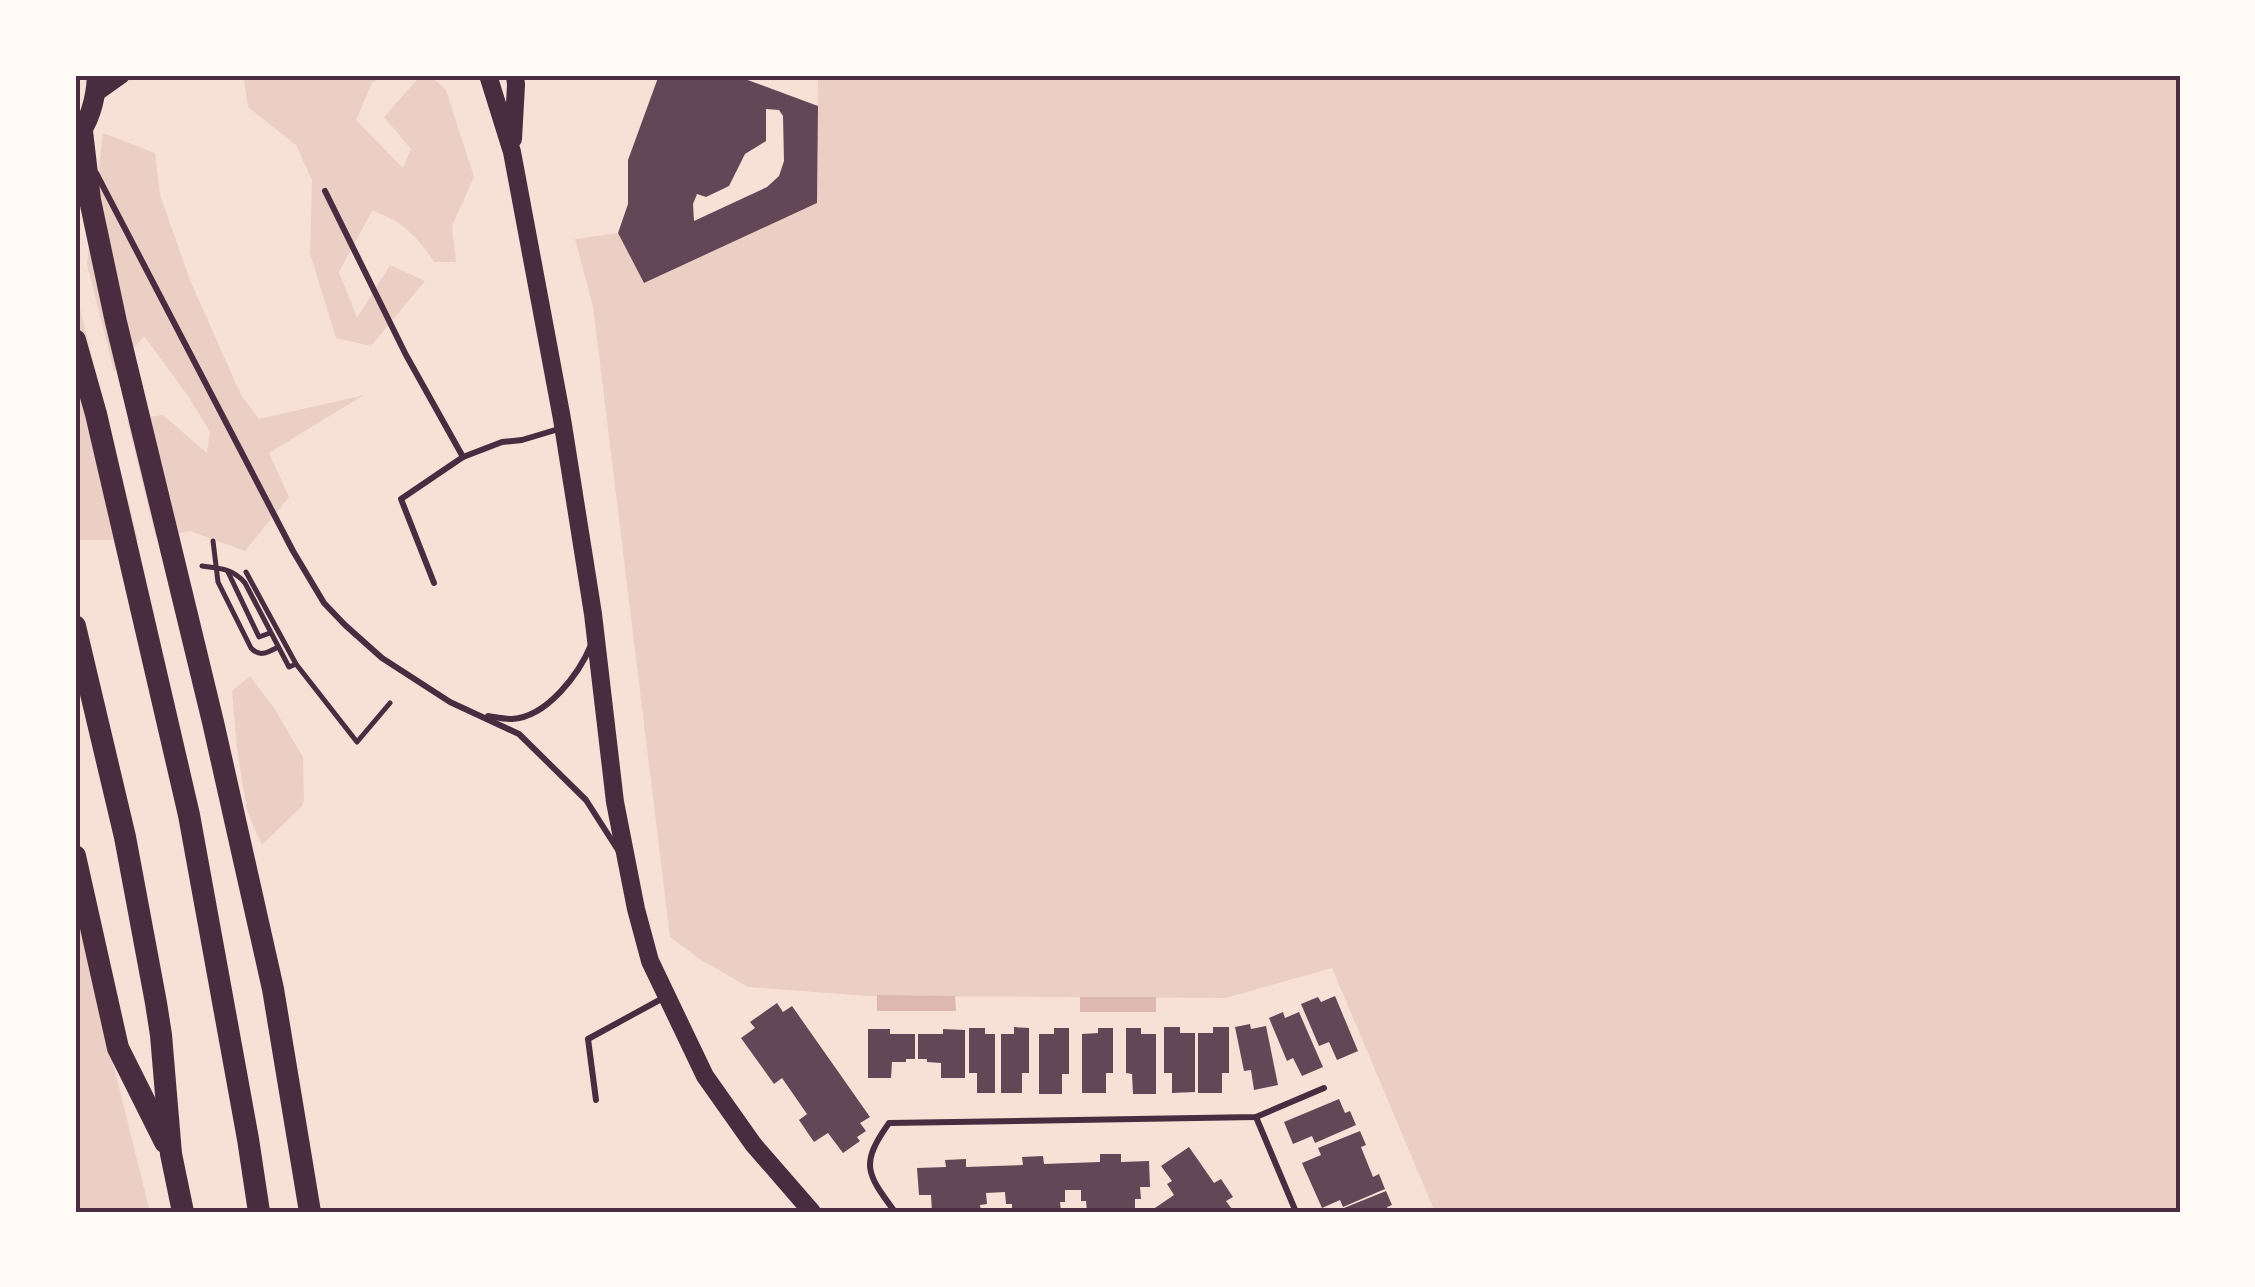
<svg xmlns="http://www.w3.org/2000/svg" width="2255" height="1287" font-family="'Times New Roman',serif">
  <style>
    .green { fill: #ebcfc5 }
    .water { fill: #dcb8b0 }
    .building { fill: #644757; fill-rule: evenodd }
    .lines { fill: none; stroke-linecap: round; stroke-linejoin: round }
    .path { stroke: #4a2c40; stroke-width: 5 }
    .service { stroke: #4a2c40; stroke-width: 6 }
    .secondary { stroke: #4a2c40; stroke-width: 18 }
    .primary { stroke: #4a2c40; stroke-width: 20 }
    .motorway { stroke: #4a2c40; stroke-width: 22 }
    .neatline { fill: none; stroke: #4a2c40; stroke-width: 4 }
  </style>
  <rect width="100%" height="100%" fill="#f7e1d7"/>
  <g class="green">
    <path d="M 258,75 L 383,75 L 372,83 L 356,120 L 403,168 L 411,149 L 384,117 L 421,75 L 430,75 L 446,90 L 474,177 L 452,226 L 456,262 L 434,262 C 420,239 399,218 372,211 L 339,272 L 357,318 L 390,265 L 425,281 L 371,346 L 336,338 L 310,253 L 312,180 L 296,145 L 248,107 L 244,81 Z"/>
    <path d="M 818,75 L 2180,75 L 2180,1212 L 1435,1212 L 1332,968 L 1226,998 L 868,996 L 748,987 L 698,958 L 670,937 L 593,306 L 575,239 L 618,233 L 644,283 L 817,203 Z"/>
    <path d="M 103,133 L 155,153 L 160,195 L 190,280 L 241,395 L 259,419 L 364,395 L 269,453 L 289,497 L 245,551 L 190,531 L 156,538 L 127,420 L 163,415 L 207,453 L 210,432 L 188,396 L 144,336 L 114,372 L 87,264 Z"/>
    <path d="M 75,289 L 138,540 L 75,540 Z"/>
    <path d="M 250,676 L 274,708 L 303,757 L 304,800 L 302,806 L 262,845 L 247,811 L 237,748 L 232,691 Z"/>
    <path d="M 75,909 L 150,1212 L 75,1212 Z"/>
  </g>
  <g class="water">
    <path d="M 877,995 L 955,996 L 956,1011 L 877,1011 Z"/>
    <rect x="1080" y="997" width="76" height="15"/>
  </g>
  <g class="building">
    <path d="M 659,75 L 734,75 L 818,106 L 817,203 L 644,283 L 618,233 L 628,204 L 628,160 ZM 766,109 L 779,110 L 783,116 L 784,161 L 779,176 L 767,187 L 694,221 L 693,204 L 697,194 L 706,197 L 729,186 L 745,154 L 766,141 Z"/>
    <path d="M 1335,996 L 1358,1051 L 1337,1060 L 1329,1042 L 1319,1046 L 1301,1004 L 1318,997 L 1321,1002 Z"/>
    <path d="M 777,1003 L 783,1012 L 792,1006 L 870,1117 L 860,1123 L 866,1131 L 857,1137 L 860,1141 L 843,1153 L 828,1133 L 814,1142 L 799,1120 L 807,1114 L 782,1078 L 774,1084 L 741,1038 L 755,1028 L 750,1022 Z"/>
    <path d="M 1283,1012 L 1285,1018 L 1299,1012 L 1323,1067 L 1302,1076 L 1293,1058 L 1287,1061 L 1269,1018 Z"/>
    <path d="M 1250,1024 L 1251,1029 L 1266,1026 L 1278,1085 L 1254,1090 L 1251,1070 L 1244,1071 L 1235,1027 Z"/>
    <path d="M 1014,1027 L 1029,1028 L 1029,1073 L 1022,1073 L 1022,1093 L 1001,1093 L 1001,1034 L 1014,1034 Z"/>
    <path d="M 1164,1027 L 1180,1027 L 1180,1033 L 1195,1033 L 1195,1092 L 1172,1093 L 1172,1073 L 1164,1073 Z"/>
    <path d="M 1213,1027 L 1229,1027 L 1229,1073 L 1222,1073 L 1222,1093 L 1198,1093 L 1198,1033 L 1213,1033 Z"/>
    <path d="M 969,1028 L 985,1028 L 985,1034 L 995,1034 L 995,1093 L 977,1093 L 977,1073 L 969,1073 Z"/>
    <path d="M 1054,1028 L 1069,1028 L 1069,1074 L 1062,1074 L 1062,1094 L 1039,1094 L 1039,1034 L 1054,1034 Z"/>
    <path d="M 1098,1028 L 1113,1028 L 1113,1073 L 1106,1073 L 1106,1093 L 1082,1093 L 1082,1034 L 1098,1033 Z"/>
    <path d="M 1126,1028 L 1141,1028 L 1141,1034 L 1156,1034 L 1156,1094 L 1133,1094 L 1132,1074 L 1126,1073 Z"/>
    <path d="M 868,1029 L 890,1029 L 890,1034 L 915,1034 L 915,1059 L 906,1059 L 906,1062 L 892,1062 L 891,1078 L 868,1078 Z"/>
    <path d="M 943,1029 L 965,1030 L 965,1078 L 941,1078 L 941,1063 L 927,1062 L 927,1059 L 918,1059 L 918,1034 L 943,1034 Z"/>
    <path d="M 1339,1099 L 1345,1113 L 1350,1111 L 1356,1125 L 1315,1143 L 1312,1136 L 1293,1144 L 1284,1122 Z"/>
    <path d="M 1360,1131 L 1366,1145 L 1361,1147 L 1373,1177 L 1379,1174 L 1385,1189 L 1343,1207 L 1340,1200 L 1322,1208 L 1302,1163 L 1321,1155 L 1318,1148 Z"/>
    <path d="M 1189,1147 L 1214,1183 L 1221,1179 L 1233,1197 L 1226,1201 L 1234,1212 L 1149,1212 L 1174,1195 L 1167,1184 L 1172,1181 L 1161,1166 Z"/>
    <path d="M 1100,1154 L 1121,1154 L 1121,1162 L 1149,1161 L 1150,1187 L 1140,1187 L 1141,1199 L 1135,1199 L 1135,1212 L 1087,1212 L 1086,1201 L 1081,1201 L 1081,1190 L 1065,1190 L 1065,1202 L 1060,1202 L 1061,1212 L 1012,1212 L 1012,1204 L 1006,1204 L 1005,1192 L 986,1193 L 987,1204 L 980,1205 L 981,1212 L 932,1212 L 931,1195 L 919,1195 L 917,1168 L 946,1167 L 945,1160 L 966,1159 L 966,1167 L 995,1166 L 1023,1165 L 1022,1157 L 1043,1156 L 1044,1164 L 1100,1162 Z"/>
    <path d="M 1386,1191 L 1392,1205 L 1387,1207 L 1389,1212 L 1346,1212 L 1344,1208 Z"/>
  </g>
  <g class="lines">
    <g class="path">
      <path d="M 213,541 L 218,582 L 251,648 C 260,658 268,652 278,647"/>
      <path d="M 202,566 C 220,568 233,569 245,583 L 289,667 L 296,664"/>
      <path d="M 228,572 L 259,637 L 270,633"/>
      <path d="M 246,572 L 296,664 L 357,742 L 390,703"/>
    </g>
    <g class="service">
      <path d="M 96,173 L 293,551 L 324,603 L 345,625 L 382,658 L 450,702 L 519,734 L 586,800 L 618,850"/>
      <path d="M 325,191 L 406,355 L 463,457"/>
      <path d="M 434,583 L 401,499 L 463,457 L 502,442 L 522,440 L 562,428"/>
      <path d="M 488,716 C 495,717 504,719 512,719 C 547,717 579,674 591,645"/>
      <path d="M 596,1100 L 588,1039 L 665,997"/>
      <path d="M 1256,1117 L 1296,1212"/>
      <path d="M 895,1212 C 866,1173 860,1164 889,1123 L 1256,1117 L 1324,1088"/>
    </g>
    <g class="secondary">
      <path d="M 488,75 L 512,152 L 562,419 L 593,614 L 615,802 L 636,909 L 650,961 L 705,1076 L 753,1144 L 812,1212"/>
      <path d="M 97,92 L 121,75"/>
      <path d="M 513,139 L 516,85 L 515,75"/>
    </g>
    <path class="primary" d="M 75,140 C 90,122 96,98 97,75"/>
    <g class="motorway">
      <path d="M 82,131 L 90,200 L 116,322 L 213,722 L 273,989 L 310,1212"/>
      <path d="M 75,340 L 96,414 L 189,815 L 248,1139 L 259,1212"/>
      <path d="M 75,626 L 125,837 L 156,1003 L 161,1035 L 171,1154 L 183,1212"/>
      <path d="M 75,856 L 118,1048 L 165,1142"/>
    </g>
  </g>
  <rect width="2255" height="1287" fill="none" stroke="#fffaf5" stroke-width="155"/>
  <rect x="78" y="78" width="2100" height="1132" class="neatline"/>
</svg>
